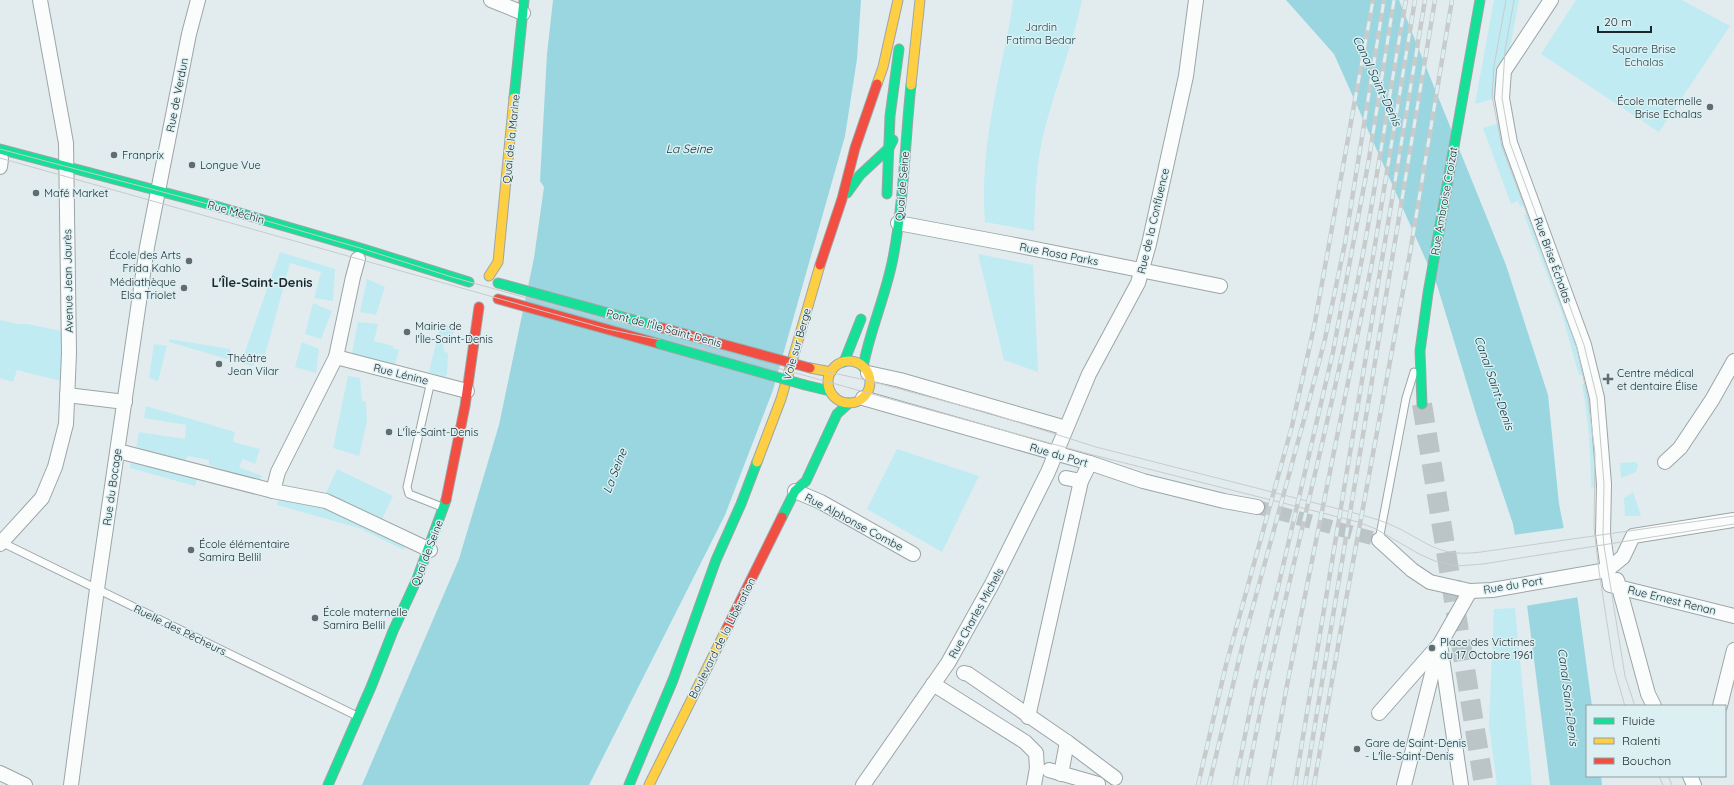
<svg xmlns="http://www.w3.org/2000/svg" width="1734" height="785" font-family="Quicksand,sans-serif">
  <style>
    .green { fill: #c0ebf2 }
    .water { fill: #99d6e0 }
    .pier { fill: #e2ecee }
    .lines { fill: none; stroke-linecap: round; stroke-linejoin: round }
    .street-tunnel { stroke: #bbc4c6; stroke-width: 14; stroke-dasharray: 14 7; stroke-linecap: butt }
    .secondary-tunnel { stroke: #bbc4c6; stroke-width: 20; stroke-dasharray: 20 10; stroke-linecap: butt }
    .lane-casing { stroke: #9da5a7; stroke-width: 9 }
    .street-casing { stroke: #9da5a7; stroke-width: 16 }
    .fast-casing { stroke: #9da5a7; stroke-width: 11 }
    .slow-casing { stroke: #9da5a7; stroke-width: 11 }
    .jam-casing { stroke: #9da5a7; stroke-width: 11 }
    .lane { stroke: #fbfcfc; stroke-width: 7 }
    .street { stroke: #fbfcfc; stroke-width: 14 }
    .fast { stroke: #16e098; stroke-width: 9 }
    .slow { stroke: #ffcf43; stroke-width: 9 }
    .jam { stroke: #f24e42; stroke-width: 9 }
    .tram { stroke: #c8cbcb; stroke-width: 1 }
    .rail-casing { stroke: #c8cbcb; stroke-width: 4.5 }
    .rail { stroke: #dcf0f4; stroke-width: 3; stroke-dasharray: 9; stroke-linecap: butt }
    .fast-bridge-casing { stroke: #9da5a7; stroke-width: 11; stroke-linecap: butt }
    .jam-bridge-casing { stroke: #9da5a7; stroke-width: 11; stroke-linecap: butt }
    .fast-bridge { stroke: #16e098; stroke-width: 9 }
    .jam-bridge { stroke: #f24e42; stroke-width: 9 }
    .poi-dot { fill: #636b6d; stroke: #dcf0f4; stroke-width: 1.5 }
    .labels { text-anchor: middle; stroke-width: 3; stroke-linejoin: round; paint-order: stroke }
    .park-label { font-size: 11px; fill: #22494f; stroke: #dcf0f4 }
    .street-label { font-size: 11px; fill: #1f2627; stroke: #dcf0f4 }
    .poi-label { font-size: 11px; fill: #1f2627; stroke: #dcf0f4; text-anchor: start }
    .water-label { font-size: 12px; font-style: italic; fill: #073238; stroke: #dcf0f4 }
    .quarter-label { font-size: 13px; font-weight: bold; fill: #1f2627; stroke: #dcf0f4 }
  </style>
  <rect width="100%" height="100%" fill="#e2ecee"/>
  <g class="green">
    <path d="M 1013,0 L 1082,0 C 1073,44 1056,85 1045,128 C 1036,162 1035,196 1034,231 L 985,222 C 981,172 989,124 999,75 C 1004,50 1010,26 1013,0 Z"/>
    <path d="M 1494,0 L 1519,0 L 1509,53 L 1497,98 L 1475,104 Z"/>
    <path d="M 1576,0 L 1682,0 L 1730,26 L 1659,132 L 1541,54 Z"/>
    <path d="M 1500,123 L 1527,204 L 1520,207 L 1518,201 L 1511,204 L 1483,128 Z"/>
    <path d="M 1532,212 L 1586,374 L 1579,375 L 1561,311 L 1524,215 Z"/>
    <path d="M 280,252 L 335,269 L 333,301 L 314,298 L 321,272 L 290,263 L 265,355 L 258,354 L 253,366 L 241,363 Z"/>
    <path d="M 978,254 L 1033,265 L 1038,372 L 1004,360 Z"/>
    <path d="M 367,279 L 385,287 L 376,315 L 360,312 Z"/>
    <path d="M 313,303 L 332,311 L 321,339 L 305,334 Z"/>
    <path d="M 0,320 L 18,324 L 28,324 L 61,331 L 61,381 L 17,370 L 13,382 L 0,378 Z"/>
    <path d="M 358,322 L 378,324 L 374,341 L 393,346 L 393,349 L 399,350 L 395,365 L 352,353 Z"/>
    <path d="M 441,323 L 455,328 L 454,332 L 443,345 L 444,350 L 448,354 L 447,374 L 444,377 L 429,372 Z"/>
    <path d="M 169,339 L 230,349 L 231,360 L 169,342 Z"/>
    <path d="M 302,342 L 319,349 L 316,373 L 295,367 Z"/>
    <path d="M 154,344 L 167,346 L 158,381 L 149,378 Z"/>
    <path d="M 348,376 L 360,378 L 362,401 L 366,402 L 367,421 L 359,456 L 333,448 Z"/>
    <path d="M 1590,382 L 1599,488 L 1591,487 C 1591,452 1588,419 1582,384 Z"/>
    <path d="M 146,406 L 235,432 L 233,442 L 260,449 L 255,464 L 243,459 L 239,467 L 262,476 L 259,482 L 209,465 L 209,460 L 187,456 L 185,462 L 136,449 L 139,432 L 185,439 L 186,425 L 144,418 Z"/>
    <path d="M 897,449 L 979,476 L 942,552 L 867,509 Z"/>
    <path d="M 1635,462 L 1638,465 L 1636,472 L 1621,478 L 1620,463 Z"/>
    <path d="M 130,463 L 198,476 L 195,486 L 130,468 Z"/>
    <path d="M 337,469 L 393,496 L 382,519 L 326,493 Z"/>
    <path d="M 1633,492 L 1641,516 L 1625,516 L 1624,498 Z"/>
    <path d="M 279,498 L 320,506 L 405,546 L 404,550 L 359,528 L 277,505 Z"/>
    <path d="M 1515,608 L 1532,785 L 1497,785 L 1489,725 L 1494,609 Z"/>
  </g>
  <g class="water">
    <path d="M 553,0 L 861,0 L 857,59 L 845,136 L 773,390 L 725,515 L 589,785 L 362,785 L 459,559 L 499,425 L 534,258 L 544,187 L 540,181 L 547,54 Z"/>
    <path d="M 1286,0 L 1399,0 L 1506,265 L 1548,395 L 1559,504 L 1577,595 L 1592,706 L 1587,706 L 1587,776 L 1601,776 L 1602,785 L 1550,785 L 1527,605 L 1513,524 L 1478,420 L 1437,285 L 1334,54 Z"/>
  </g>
  <path class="pier" d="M 1564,528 L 1579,597 L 1525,606 L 1513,535 Z"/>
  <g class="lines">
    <path class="street-tunnel" d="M 1257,507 L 1379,540"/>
    <path class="secondary-tunnel" d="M 1422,404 L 1484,785"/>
    <g class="lane-casing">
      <g id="lane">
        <path d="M 431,381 L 407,487 L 409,494 L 442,507"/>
        <path d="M 1379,540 L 1406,398 L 1414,372"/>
        <path d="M 1,542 L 357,716"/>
      </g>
    </g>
    <g class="street-casing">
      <g id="street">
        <path d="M 491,0 L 523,13"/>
        <path d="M 1551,0 L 1504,71 L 1502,98 L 1510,143 L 1584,345 L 1597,398 L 1604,484 L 1603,534 L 1610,585 L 1734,616"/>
        <path d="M 0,167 L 1,159"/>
        <path d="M 898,223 L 1010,244 L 1220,286"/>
        <path d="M 336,357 L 467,391"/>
        <path d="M 868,373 L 900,380 L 1066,428"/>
        <path d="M 67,395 L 125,402"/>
        <path d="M 863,398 L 1090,463 L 1143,481 L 1224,501 L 1257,507"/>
        <path d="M 118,451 L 273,491 L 326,501 L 430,550"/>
        <path d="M 1665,462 L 1680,448 L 1712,400 L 1734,361"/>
        <path d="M 1066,478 L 1081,481"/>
        <path d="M 273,491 L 278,472 L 336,357 L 353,277 L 358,259"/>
        <path d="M 795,491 L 821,502 L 913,554"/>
        <path d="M 1379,540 L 1412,570 L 1430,582 L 1470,591 L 1492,590 L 1607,570 L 1623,557 L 1633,536 L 1734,520"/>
        <path d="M 0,544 L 42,498 L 55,467 L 66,424 L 69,353 L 66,143 L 40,0"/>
        <path d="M 1617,580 L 1648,694 L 1654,706"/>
        <path d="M 964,673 L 968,674 L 1067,742 L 1115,778"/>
        <path d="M 933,684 L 1025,742 L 1036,753 L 1037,768 L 1034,785"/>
        <path d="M 1720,706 L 1734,650"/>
        <path d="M 1379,713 L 1438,646"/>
        <path d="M 1028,717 L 1081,481 L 1090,463"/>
        <path d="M 1049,770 L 1098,784"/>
        <path d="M 0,773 L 25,785"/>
        <path d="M 1061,774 L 1067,742"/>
        <path d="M 1690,776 L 1694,785"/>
        <path d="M 71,785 L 97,589 L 147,247 L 189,34 L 198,0"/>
        <path d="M 863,785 L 948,663 L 992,584 L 1048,472 L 1089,374 L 1138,283 L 1149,244 L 1186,76 L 1196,0"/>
        <path d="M 1404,785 L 1438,650"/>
        <path d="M 1461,785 L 1440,644 L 1470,591"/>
      </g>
    </g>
    <g class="fast-casing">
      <g id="fast">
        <path d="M 514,98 L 524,0"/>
        <path d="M 0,149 L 212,205 L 360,248 L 469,282"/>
        <path d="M 847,193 L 860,175 L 889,148 L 893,140"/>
        <path d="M 887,194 L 890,116 L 899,49"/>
        <path d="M 498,283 L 663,328"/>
        <path d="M 844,362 L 861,319"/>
        <path d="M 863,367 C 870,330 886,295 893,258 C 904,201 905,142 911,85"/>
        <path d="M 805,385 L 830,391"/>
        <path d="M 1422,404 L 1420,351 L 1428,293 L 1480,0"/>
        <path d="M 782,517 L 795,491 L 806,481 L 837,414 L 849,403"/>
        <path d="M 328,785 L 371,687 L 393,631 L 417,579 L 446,500"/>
        <path d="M 629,785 L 673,680 L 716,560 L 741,504 L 757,462"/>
      </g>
    </g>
    <g class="slow-casing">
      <g id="slow">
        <path d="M 877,84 L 883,67 L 898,0"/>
        <path d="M 911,85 L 920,0"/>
        <path d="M 489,276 L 498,262 L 514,98"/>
        <circle cx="849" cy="382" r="21"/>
        <path d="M 810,368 L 831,372"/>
        <path d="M 757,462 L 781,399 L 820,265"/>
        <path d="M 649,785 L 727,628"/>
      </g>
    </g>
    <g class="jam-casing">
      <g id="jam">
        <path d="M 820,265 L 842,199 L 855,148 L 877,84"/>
        <path d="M 498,299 L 660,344"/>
        <path d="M 446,500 L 465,406 L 479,307"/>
        <path d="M 727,628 L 782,517"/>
      </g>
    </g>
    <use href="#lane" class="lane"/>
    <use href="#street" class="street"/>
    <use href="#fast" class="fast"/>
    <use href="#slow" class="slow"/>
    <use href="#jam" class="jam"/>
    <g class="tram">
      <path d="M 1506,0 L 1494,66 L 1492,96 L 1502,147 L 1576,344 L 1588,399 L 1595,453 L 1594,528 L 1599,571 L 1614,668 L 1625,706"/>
      <path d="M 1514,0 L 1505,51 L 1502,98 L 1510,143 L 1584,345 L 1597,398 L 1604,484 L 1603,534 L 1604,546 L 1625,676 L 1635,706"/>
      <path d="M 0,149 L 212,205 L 360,248 L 452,277 L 605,320 L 721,343 L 810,368 L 870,381 L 989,413 L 1096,447 L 1358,514 C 1373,518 1386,522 1400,529 C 1432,546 1442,557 1481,552 L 1734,516"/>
      <path d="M 0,158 L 607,329 L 716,351 L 1093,455 L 1358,522 L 1376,529 L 1419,554 L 1435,561 L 1457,566 L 1483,564 L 1734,524"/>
      <path d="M 1659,776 L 1663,785"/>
      <path d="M 1668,776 L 1672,785"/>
    </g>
    <g class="rail-casing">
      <g id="rail">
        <path d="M 1198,785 L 1226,665 L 1292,426 L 1315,322 L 1373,0"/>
        <path d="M 1209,785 L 1243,643 L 1305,416 L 1325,339 L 1345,243 L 1384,0"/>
        <path d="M 1235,785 L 1255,686 L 1333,352 L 1369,159 L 1394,0"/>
        <path d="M 1246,785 C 1274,634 1314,487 1346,337 C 1371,225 1386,112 1406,0"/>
        <path d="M 1269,785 L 1287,685 L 1372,263 L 1415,0"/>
        <path d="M 1295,785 L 1425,0"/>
        <path d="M 1305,785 L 1435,0"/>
        <path d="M 1314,785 L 1346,600 L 1410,253 L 1452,0"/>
      </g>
    </g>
    <use href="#rail" class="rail"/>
    <g class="fast-bridge-casing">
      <path id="fast-bridge" d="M 660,344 L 805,385"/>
    </g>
    <g class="jam-bridge-casing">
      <path id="jam-bridge" d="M 663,328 L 810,368"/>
    </g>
    <use href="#fast-bridge" class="fast-bridge"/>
    <use href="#jam-bridge" class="jam-bridge"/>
  </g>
  <g class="poi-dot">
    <circle cx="1710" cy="107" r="4"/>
    <circle cx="114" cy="155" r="4"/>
    <circle cx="192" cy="165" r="4"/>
    <circle cx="36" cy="193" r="4"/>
    <circle cx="189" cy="261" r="4"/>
    <circle cx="184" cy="288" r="4"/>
    <circle cx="407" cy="332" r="4"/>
    <circle cx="219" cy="364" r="4"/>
    <path d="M1606 373h4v4h4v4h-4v4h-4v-4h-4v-4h4z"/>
    <circle cx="389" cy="432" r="4"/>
    <circle cx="191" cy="550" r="4"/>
    <circle cx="315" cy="618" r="4"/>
    <circle cx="1432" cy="648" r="4"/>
    <circle cx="1357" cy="749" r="4"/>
  </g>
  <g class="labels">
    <g class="park-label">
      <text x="1041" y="31">Jardin<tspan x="1041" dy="13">Fatima Bedar</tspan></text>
      <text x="1644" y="53">Square Brise<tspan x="1644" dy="13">Echalas</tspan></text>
    </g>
    <g class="street-label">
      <text transform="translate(177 95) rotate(-79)" y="4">Rue de Verdun</text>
      <text transform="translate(511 139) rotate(-84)" y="4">Quai de la Marine</text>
      <text transform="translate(902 186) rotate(-85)" y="4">Quai de Seine</text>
      <text transform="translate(1444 201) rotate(-80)" y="4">Rue Ambroise Croizat</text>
      <text transform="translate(236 212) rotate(16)" y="4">Rue Méchin</text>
      <text transform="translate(1153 221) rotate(-77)" y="4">Rue de la Confluence</text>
      <text transform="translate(1059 254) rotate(11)" y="4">Rue Rosa Parks</text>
      <text transform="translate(1553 260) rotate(70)" y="4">Rue Brise Échalas</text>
      <text transform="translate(68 281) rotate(-91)" y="4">Avenue Jean Jaurès</text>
      <text transform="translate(664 328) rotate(15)" y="4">Pont de l'Île Saint-Denis</text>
      <text transform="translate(797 344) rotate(-74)" y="4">Voie sur Berge</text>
      <text transform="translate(401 374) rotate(14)" y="4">Rue Lénine</text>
      <text transform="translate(1059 455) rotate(16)" y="4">Rue du Port</text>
      <text transform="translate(112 487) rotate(-82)" y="4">Rue du Bocage</text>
      <text transform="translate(854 522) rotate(28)" y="4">Rue Alphonse Combe</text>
      <text transform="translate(427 553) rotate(-69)" y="4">Quai de Seine</text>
      <text transform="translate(1513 585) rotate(-9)" y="4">Rue du Port</text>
      <text transform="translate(1672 600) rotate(14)" y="4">Rue Ernest Renan</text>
      <text transform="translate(976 613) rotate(-61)" y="4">Rue Charles Michels</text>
      <text transform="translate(180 630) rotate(26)" y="4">Ruelle des Pêcheurs</text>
      <text transform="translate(722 638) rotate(-63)" y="4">Boulevard de la Libération</text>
    </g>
    <g class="poi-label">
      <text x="1702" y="105" text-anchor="end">École maternelle<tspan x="1702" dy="13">Brise Echalas</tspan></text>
      <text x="122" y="159">Franprix</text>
      <text x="200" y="169">Longue Vue</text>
      <text x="44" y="197">Mafé Market</text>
      <text x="181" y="259" text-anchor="end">École des Arts<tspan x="181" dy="13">Frida Kahlo</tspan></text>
      <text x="176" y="286" text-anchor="end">Médiathèque<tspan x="176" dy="13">Elsa Triolet</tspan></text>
      <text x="415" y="330">Mairie de<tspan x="415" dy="13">l'Île-Saint-Denis</tspan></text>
      <text x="227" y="362">Théâtre<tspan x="227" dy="13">Jean Vilar</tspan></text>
      <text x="1617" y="377">Centre médical<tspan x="1617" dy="13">et dentaire Élise</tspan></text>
      <text x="397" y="436">L'Île-Saint-Denis</text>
      <text x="199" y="548">École élémentaire<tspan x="199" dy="13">Samira Bellil</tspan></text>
      <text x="323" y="616">École maternelle<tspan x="323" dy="13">Samira Bellil</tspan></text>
      <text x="1440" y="646">Place des Victimes<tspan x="1440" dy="13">du 17 Octobre 1961</tspan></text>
      <text x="1365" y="747">Gare de Saint-Denis<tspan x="1365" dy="13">- L'Île-Saint-Denis</tspan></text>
    </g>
    <g class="water-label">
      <text transform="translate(1377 81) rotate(65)" y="4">Canal Saint-Denis</text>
      <text x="689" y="153">La Seine</text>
      <text transform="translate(1494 383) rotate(71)" y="4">Canal Saint-Denis</text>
      <text transform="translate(615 471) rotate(-69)" y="4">La Seine</text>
      <text transform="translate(1568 697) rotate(83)" y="4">Canal Saint-Denis</text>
    </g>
    <g class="quarter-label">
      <text x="262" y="287">L'Île-Saint-Denis</text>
    </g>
  </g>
  <rect x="1586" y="705" width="140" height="72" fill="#dcf0f4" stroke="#909fa2"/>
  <rect x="1594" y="718" width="20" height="6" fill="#16e098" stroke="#909fa2"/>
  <text x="1622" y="725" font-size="12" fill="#1f2627">Fluide</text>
  <rect x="1594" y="738" width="20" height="6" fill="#ffcf43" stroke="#909fa2"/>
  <text x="1622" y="745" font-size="12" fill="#1f2627">Ralenti</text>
  <rect x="1594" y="758" width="20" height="6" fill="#f24e42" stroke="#909fa2"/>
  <text x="1622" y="765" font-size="12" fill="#1f2627">Bouchon</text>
  <path d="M1598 26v6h53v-6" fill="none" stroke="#1f2627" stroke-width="2"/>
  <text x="1604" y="26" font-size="12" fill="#1f2627" stroke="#dcf0f4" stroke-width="3" paint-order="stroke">20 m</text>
</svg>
